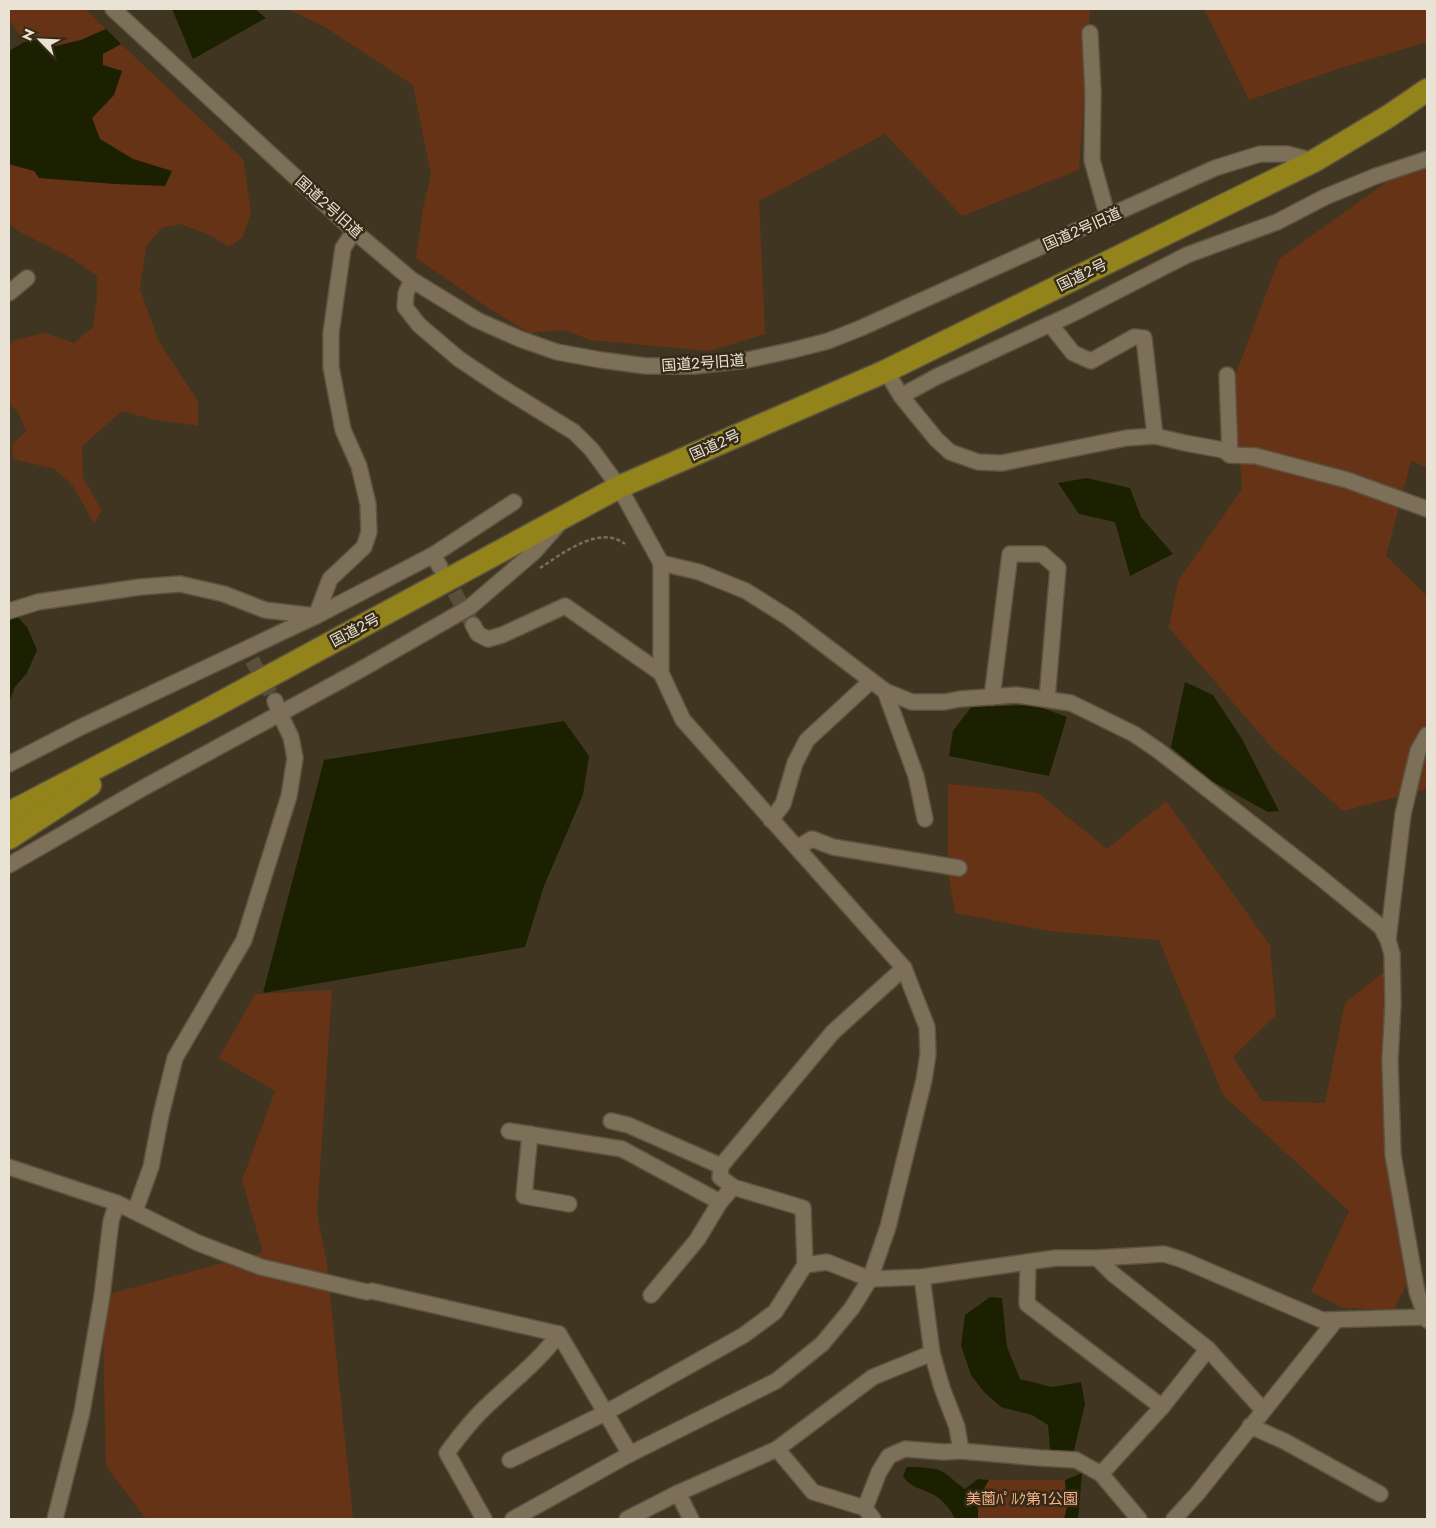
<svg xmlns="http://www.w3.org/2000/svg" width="1436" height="1528" font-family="Jost,'Noto Sans JP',sans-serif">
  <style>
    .green { fill: #673316 }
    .water { fill: #1b2100 }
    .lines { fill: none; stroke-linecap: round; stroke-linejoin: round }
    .minor-tunnel { stroke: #594f3b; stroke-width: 15; stroke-dasharray: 15 8; stroke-linecap: butt }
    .minor-casing { stroke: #5d5341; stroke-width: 18 }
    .highway-casing { stroke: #5d5341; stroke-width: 25 }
    .path { stroke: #776e5b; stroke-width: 2.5; stroke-dasharray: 4 2.5; stroke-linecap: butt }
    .minor { stroke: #7c7059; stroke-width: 15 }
    .highway { stroke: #92841a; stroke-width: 22 }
    .labels { text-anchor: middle; stroke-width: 5; stroke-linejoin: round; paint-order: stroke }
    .street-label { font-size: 15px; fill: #e9e2d5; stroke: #352b16 }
    .park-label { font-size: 15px; fill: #fcb18b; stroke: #352b16 }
  </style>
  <rect width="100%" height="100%" fill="#403520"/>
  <g class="green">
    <path d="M 9,9 L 85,9 L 106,29 L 81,40 L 56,46 L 42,39 L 24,42 L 9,19 Z"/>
    <path d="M 288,9 L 1090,9 L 1079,170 L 962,216 L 885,134 L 759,201 L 765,334 L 710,351 L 590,340 L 565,330 L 529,333 L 487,307 L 416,258 L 423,209 L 431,174 L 413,85 L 325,27 Z"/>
    <path d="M 1204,9 L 1427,9 L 1427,42 L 1338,69 L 1249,100 Z"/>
    <path d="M 121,44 L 243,159 L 251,212 L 243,237 L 229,247 L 208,234 L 180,224 L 161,228 L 146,247 L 140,289 L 158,340 L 198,401 L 198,426 L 151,419 L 122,411 L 82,446 L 83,477 L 102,511 L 94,523 L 73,486 L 55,469 L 13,459 L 12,445 L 26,431 L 19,414 L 9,403 L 9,347 L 14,340 L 45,333 L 74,343 L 93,327 L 97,297 L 97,276 L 68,256 L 18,231 L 9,223 L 9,164 L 35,171 L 172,172 L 133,159 L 100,139 L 92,118 L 114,95 L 122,71 L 103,65 L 103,54 Z"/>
    <path d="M 1427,153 L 1427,467 L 1411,461 L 1386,556 L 1427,596 L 1427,789 L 1343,811 L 1272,748 L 1169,628 L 1178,581 L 1242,489 L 1234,379 L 1279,259 Z"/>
    <path d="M 948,784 L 1038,793 L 1107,849 L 1166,801 L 1270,945 L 1276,1015 L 1233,1057 L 1262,1101 L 1325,1103 L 1345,1003 L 1384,972 L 1391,1105 L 1413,1270 L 1394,1310 L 1343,1308 L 1311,1292 L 1349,1211 L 1223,1095 L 1159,940 L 1049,931 L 955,913 L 948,873 Z"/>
    <path d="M 332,990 L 317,1214 L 327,1264 L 353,1519 L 146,1519 L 106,1466 L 102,1296 L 263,1252 L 242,1180 L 275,1091 L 219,1058 L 255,994 Z"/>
    <path d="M 988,1480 L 1065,1480 L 1067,1507 L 1064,1519 L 978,1519 L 978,1499 Z"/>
  </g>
  <g class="water">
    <path d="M 172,9 L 255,9 L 266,18 L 193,59 Z"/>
    <path d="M 106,29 L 121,44 L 103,54 L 103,65 L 122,71 L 114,95 L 92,118 L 100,139 L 133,159 L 172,171 L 165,186 L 115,184 L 39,178 L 34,171 L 9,164 L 9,51 L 24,42 L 42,39 L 56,46 L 81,40 Z"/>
    <path d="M 1087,478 L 1130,488 L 1141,517 L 1173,554 L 1130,576 L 1115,522 L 1079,514 L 1058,483 Z"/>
    <path d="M 15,614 L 27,627 L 37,650 L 27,673 L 15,687 L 9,702 L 9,618 Z"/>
    <path d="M 1185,682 L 1213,695 L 1242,739 L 1279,811 L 1268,812 L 1212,781 L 1171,747 Z"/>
    <path d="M 1034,705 L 1067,717 L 1049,776 L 949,756 L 953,731 L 971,707 Z"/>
    <path d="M 564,721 L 589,756 L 583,795 L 544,886 L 525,947 L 263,993 L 324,760 Z"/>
    <path d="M 990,1297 L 1002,1298 L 1007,1347 L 1020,1379 L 1052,1387 L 1081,1382 L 1085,1404 L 1072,1459 L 1050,1450 L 1048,1425 L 1032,1415 L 1001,1407 L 984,1392 L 971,1375 L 961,1346 L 965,1315 Z"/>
    <path d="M 907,1467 C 916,1467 935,1467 943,1472 C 951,1477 957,1484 965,1489 L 978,1479 L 989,1480 L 978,1499 L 978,1519 L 955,1519 C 951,1510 943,1500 934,1495 C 922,1488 910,1488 903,1476 Z"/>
    <path d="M 1082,1473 L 1078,1519 L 1064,1519 L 1067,1507 L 1065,1480 Z"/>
  </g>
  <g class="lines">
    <g class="minor-tunnel">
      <path d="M 443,572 L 473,625"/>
      <path d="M 252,660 L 275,701"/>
    </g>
    <g class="minor-casing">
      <g id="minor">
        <path d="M 113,9 L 354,231 L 412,280 L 477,320 L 520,339 L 557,352 L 601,360 L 646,366 L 694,366 L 747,360 L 793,350 L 828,341 L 861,328 L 1215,168 L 1260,154 L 1287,154 L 1314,161"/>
        <path d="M 1090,33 L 1093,92 L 1092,160 L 1108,218"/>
        <path d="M 412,280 L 406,293 L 405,307 L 419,325 L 459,359 L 501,387 L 574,432 L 592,450 L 619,487 L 661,563 L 661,673 L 683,720 L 904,968 L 927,1027 L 928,1054 L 924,1080 L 888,1227 L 870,1279 L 852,1308 L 822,1344 L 776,1381 L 630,1454 L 513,1519"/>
        <path d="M 9,293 L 27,278"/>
        <path d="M 1050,324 L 1073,353 L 1091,361 L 1134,337 L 1144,338 L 1155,436"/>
        <path d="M 886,371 L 901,396 L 936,439 L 950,452 L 978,462 L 1002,463 L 1126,438 L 1155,436 L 1185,443 L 1223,450 L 1230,455 L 1256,456 L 1347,480 L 1427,509"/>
        <path d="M 1227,375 L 1230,455"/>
        <path d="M 901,396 L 936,377 L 1074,313 L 1187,255 L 1277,222 L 1325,197 L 1376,176 L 1427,159"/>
        <path d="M 433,555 L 514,502"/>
        <path d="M 661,563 L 699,572 L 746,591 L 789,618 L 885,691 L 912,702 L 944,702 L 960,699 L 1016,695 L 1071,703 L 1134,734 L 1159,751 L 1321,878 L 1381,927 L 1388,940 L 1392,954 L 1393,1003 L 1390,1061 L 1393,1155 L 1417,1292 L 1427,1320"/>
        <path d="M 9,611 L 38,602 L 140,587 L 180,584 L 224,594 L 265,610 L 316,616 L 330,579 L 364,547 L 369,532 L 368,504 L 359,466 L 343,430 L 331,367 L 331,333 L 343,248 L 354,231"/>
        <path d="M 473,625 L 478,634 L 488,639 L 502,635 L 565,606 L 661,673"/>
        <path d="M 885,691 L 916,776 L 925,819"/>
        <path d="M 992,697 L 1010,554 L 1042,554 L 1058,568 L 1047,699"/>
        <path d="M 9,764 L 81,727 L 316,616 L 433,555 L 440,567"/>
        <path d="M 771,820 L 783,804 L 795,763 L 807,740 L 871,681"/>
        <path d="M 797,848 L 812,839 L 833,847 L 959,868"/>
        <path d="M 9,865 L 143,788 L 360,670 L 470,607 L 534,552 L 557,526"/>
        <path d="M 1388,940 L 1403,814 L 1418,751 L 1427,735"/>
        <path d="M 611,1121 L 628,1125 L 721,1166"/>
        <path d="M 509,1131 L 622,1149 L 720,1202"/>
        <path d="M 530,1134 L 524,1196 L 569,1204"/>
        <path d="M 9,1167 L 117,1203 L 198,1243 L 261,1267 L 367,1292 L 372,1291 L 559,1334"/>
        <path d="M 135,1211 L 151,1167 L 161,1115 L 175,1058 L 244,940 L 289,796 L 295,758 L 291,737 L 279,712 L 275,701"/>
        <path d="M 1097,1258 L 1113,1274 L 1208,1349 L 1263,1410"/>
        <path d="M 1028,1262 L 1027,1304 L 1162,1407 L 1101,1474 L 1139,1519"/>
        <path d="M 805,1265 L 827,1262 L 870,1279 L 922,1277 L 1056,1258 L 1097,1258 L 1164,1254 L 1183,1260 L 1322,1320 L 1426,1317"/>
        <path d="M 651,1295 L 697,1240 L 720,1202 L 733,1187 L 720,1177 L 721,1166 L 833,1032 L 904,968"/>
        <path d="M 559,1334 L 630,1454"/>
        <path d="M 1162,1407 L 1208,1349"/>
        <path d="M 1250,1426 L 1284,1441 L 1380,1494"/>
        <path d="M 777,1449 L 813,1492 L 865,1508"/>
        <path d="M 961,1451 L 1040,1458 L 1076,1460 L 1101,1474"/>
        <path d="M 510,1460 L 605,1413 L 744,1335 L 775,1312 L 805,1265 L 803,1208 L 733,1187"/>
        <path d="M 678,1493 L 691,1519"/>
        <path d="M 55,1519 L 82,1412 L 102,1296 L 111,1221 L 117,1203"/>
        <path d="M 484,1519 L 447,1453 C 460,1435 473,1418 490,1403 C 514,1380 539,1361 559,1334"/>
        <path d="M 627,1519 L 678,1493 L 777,1449 L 873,1377 L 932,1353"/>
        <path d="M 873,1519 L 865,1508 L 879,1472 L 889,1456 L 905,1449 L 944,1452 L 961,1451 L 957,1427 L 942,1388 L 932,1353 L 922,1277"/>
        <path d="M 1174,1519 L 1197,1494 L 1336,1320"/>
      </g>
    </g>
    <g class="highway-casing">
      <g id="highway">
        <path d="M 9,813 L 207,710 L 619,487 L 886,371 L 1202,216 L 1314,161 L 1389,116 L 1427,90"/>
        <path d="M 9,838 L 90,785"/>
      </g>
    </g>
    <path class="path" d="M 540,568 C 562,554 599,524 625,544"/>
    <use href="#minor" class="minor"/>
    <use href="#highway" class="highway"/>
  </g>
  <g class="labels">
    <g class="street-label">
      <text transform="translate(329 207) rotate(42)" y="5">国道2号旧道</text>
      <text transform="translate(1082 229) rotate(-24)" y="5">国道2号旧道</text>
      <text transform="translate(1082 275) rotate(-26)" y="5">国道2号</text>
      <text transform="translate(703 363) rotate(-4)" y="5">国道2号旧道</text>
      <text transform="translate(715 445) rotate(-24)" y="5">国道2号</text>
      <text transform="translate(355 630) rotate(-28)" y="5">国道2号</text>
    </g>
    <g class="park-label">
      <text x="1022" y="1504">美薗ﾊﾟﾙｸ第1公園</text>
    </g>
  </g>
  <rect width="1436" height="1528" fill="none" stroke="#e9e2d5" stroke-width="20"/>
  <g transform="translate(40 40) rotate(294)" stroke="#352b16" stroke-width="4" paint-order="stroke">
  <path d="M0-4L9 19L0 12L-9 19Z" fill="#e9e2d5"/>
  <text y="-8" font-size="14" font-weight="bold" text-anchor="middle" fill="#e9e2d5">N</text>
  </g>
</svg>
